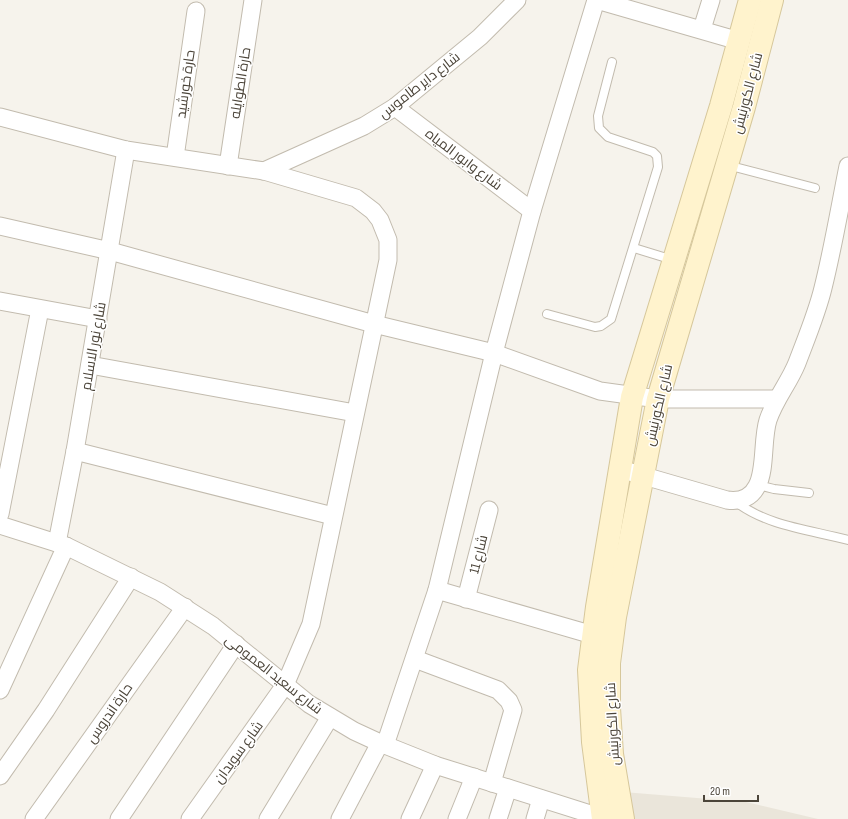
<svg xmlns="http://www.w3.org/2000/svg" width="848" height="819" font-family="'Sofia Sans Condensed',Cairo,sans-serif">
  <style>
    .residential { fill: #eae5da }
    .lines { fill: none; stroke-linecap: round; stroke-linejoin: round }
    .service-casing { stroke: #c2bbae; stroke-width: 10 }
    .minor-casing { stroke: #c2bbae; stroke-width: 19 }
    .secondary-casing { stroke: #d6c79b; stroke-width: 24 }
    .service { stroke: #fff; stroke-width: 8 }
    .minor { stroke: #fff; stroke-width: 17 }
    .secondary { stroke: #fff3cd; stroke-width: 22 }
    .labels { text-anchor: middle; stroke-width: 3; stroke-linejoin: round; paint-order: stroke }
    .street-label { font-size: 14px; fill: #4b4439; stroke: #fff }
  </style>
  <rect width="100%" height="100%" fill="#f6f3ec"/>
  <path class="residential" d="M 611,791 L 746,802 L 818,819 L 615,819 Z"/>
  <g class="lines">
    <g class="service-casing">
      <g id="service">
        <path d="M 727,165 L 815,188"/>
        <path d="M 634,248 L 673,260"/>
        <path d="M 547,314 L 595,327 L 601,326 L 611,319 L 658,167 L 657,156 L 653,152 L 608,137 L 599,128 L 598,116 L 612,62"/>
        <path d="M 758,485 L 774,489 L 809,493"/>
        <path d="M 736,502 C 767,526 811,530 848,540"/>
      </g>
    </g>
    <g class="minor-casing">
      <g id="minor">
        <path d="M 597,0 L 739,41"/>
        <path d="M 702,29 L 711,0"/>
        <path d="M 395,107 L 532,211"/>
        <path d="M 0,117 L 126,150 L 264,171 L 356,198 L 373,211 L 380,220 L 388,240 L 388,260 L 311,624 L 285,685 L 190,819"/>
        <path d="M 175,157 L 196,11"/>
        <path d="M 228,166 L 253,0"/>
        <path d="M 264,171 L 364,126 L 395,107 L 480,37 L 517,0"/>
        <path d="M 0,226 L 110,251 L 374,324 L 494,353 L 600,391 L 658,399 L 777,399"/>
        <path d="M 0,301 L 98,319"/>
        <path d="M 90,365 L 355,413"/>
        <path d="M 75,451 L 333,516"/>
        <path d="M 620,469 L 727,500 C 740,502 751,498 757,486 C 766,470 762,439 768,420 C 775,399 789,383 797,363 C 806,339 817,313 823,288 C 833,248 840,206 848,166"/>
        <path d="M 0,514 L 40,309"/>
        <path d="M 0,525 L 66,546 L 160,592 L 213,626 L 309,704 L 354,731 L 380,743 L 435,765 L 603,818"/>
        <path d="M 57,543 L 75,451 L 126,150"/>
        <path d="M 437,590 L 593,635"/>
        <path d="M 466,599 L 489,510"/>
        <path d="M 415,659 L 498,690 L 509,701 L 513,710 L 492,783"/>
        <path d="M 0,690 L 66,546"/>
        <path d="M 385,745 L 437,590 L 494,353 L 532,211 L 596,0"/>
        <path d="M 0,776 L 46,710 L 131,577"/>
        <path d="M 34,819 L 185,607"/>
        <path d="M 119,819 L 236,644"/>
        <path d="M 268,819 L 330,717"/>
        <path d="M 340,819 L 380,743"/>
        <path d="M 410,819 L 435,765"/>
        <path d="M 457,819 L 474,777"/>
        <path d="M 498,819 L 508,788"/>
        <path d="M 535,819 L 541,799"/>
      </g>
    </g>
    <g class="secondary-casing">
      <g id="secondary">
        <path d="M 603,819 L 593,742 L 589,670 L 597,607 L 632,397 L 721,106 L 750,0"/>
        <path d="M 623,819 L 612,754 L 609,708 L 609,663 L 615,617 L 658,399 L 744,107 L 772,0"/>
      </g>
    </g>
    <use href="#service" class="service"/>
    <use href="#minor" class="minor"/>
    <use href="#secondary" class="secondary"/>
  </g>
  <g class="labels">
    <g class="street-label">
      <text transform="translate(240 83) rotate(-81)" y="5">حارة الطوايله</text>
      <text transform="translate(185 84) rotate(-82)" y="5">حارة خورشيد</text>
      <text transform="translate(419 85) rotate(-38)" y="5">شارع داير طاموس</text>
      <text transform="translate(747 93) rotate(-75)" y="5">شارع الكورنيش</text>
      <text transform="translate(464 159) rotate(37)" y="5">شارع وابور المياه</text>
      <text transform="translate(93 346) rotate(-80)" y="5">شارع نور الاسلام</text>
      <text transform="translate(658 405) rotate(-77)" y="5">شارع الكورنيش</text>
      <text transform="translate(478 554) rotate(-76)" y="5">شارع 11</text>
      <text transform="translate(274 674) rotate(38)" y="5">شارع سعيد العمومى</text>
      <text transform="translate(109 713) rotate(-55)" y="5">حارة اندروس</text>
      <text transform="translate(612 724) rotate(-93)" y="5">شارع الكورنيش</text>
      <text transform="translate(238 752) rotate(-54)" y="5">شارع سويدان</text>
    </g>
  </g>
  <path d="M704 795v6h54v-6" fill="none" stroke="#4b4439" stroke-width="2"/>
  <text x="710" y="795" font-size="12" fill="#4b4439" stroke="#ffffff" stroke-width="3" paint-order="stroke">20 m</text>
</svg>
